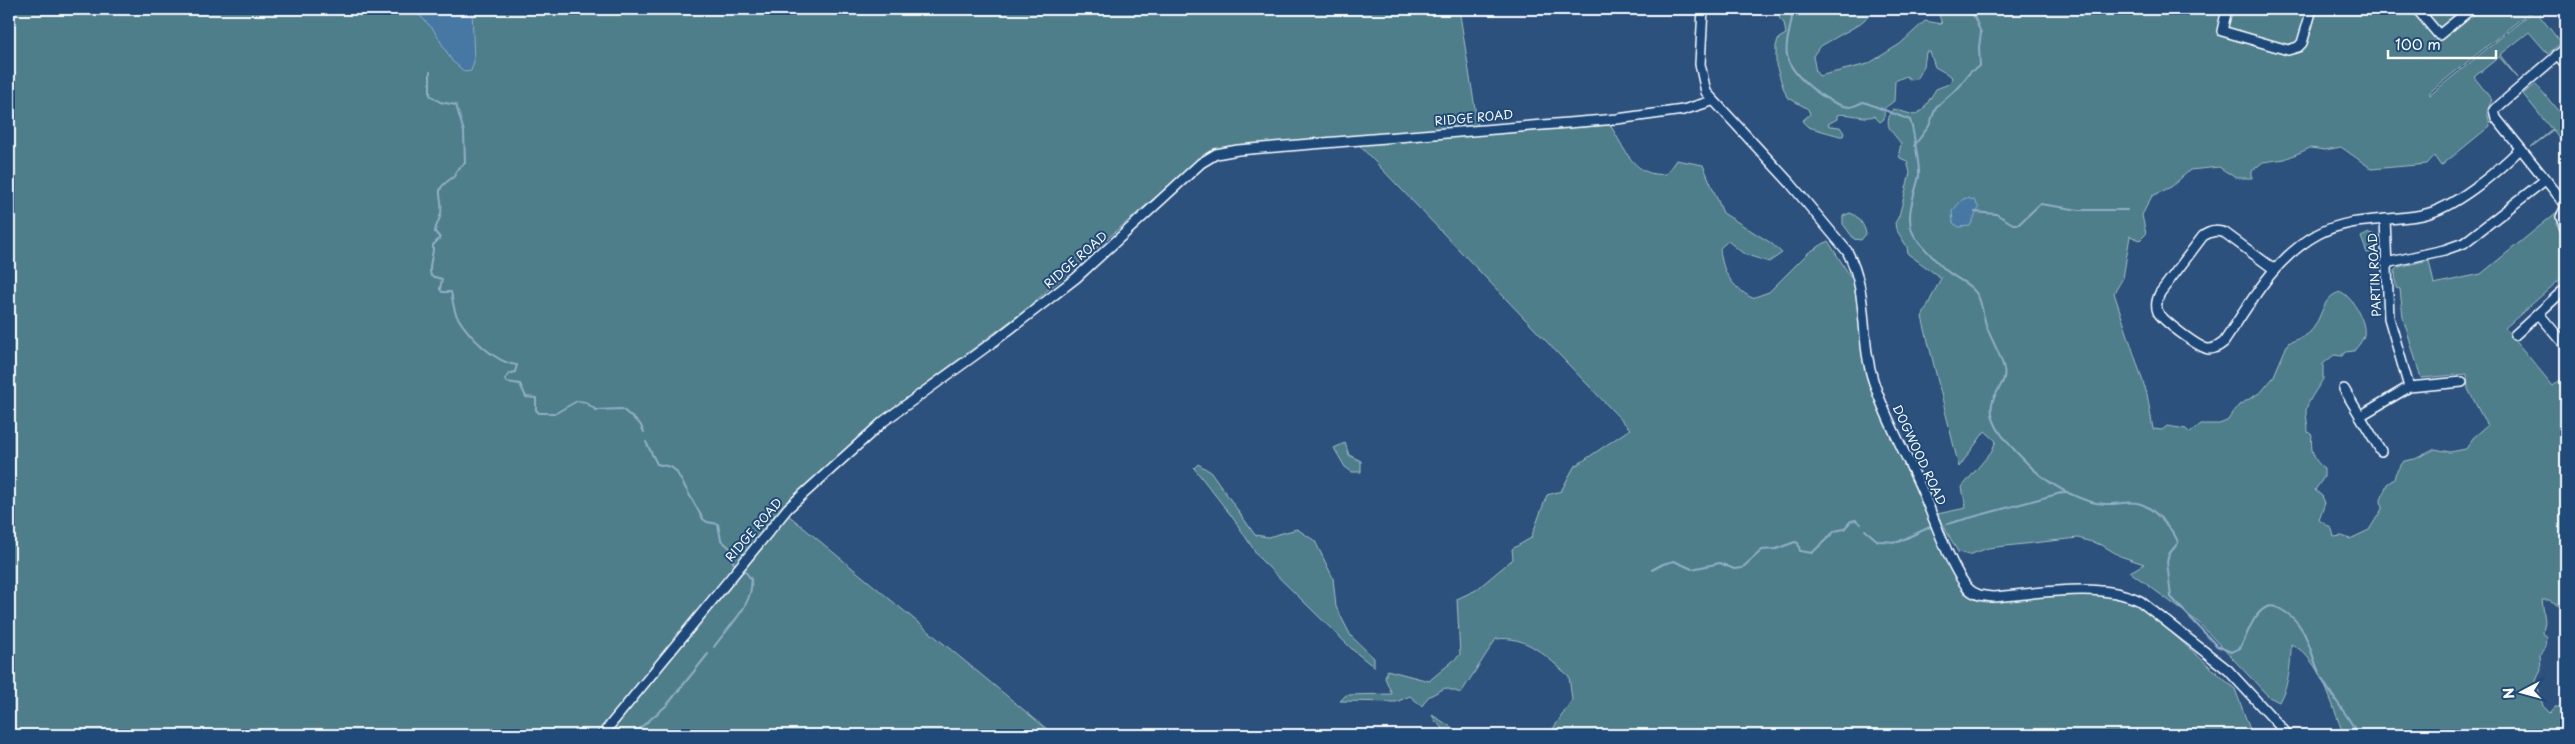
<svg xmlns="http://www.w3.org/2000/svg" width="2575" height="744" font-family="'Playpen Sans',sans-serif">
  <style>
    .green { fill: #4d7e89; stroke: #a6bec4 }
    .water { fill: #4778a4; stroke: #91aec8 }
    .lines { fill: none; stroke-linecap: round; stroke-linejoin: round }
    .stream { stroke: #91aec8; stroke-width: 2 }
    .minor-casing { stroke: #fff; stroke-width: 12 }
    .minor { stroke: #1f4a7a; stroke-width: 9 }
    .labels { text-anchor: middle; stroke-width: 4; stroke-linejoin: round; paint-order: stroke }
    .street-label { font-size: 12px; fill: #fff; stroke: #1f4a7a }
  </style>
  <rect width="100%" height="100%" fill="#2d517d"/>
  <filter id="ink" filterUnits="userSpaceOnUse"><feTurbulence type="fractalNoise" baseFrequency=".02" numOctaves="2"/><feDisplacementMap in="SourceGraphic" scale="10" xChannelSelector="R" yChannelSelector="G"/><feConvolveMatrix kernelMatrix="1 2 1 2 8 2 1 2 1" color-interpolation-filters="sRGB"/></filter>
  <g filter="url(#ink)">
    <g class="green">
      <path d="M 9,9 L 1459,9 L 1478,127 L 1229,146 L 1201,158 L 1020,314 L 882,416 L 785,506 L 597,735 L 9,735 Z"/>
      <path d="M 1781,9 L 1877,9 L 1858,25 L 1819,47 L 1813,56 L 1816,72 L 1819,76 L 1868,64 L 1900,44 L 1925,21 L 1942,24 L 1937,9 L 2533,9 L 2430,92 L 2430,95 L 2536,9 L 2546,9 L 2539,15 L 2561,43 L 2548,54 L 2529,32 L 2500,55 L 2518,78 L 2499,57 L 2474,77 L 2492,100 L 2487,111 L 2490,126 L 2441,166 L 2434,156 L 2427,164 L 2372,169 L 2341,147 L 2325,150 L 2310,148 L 2285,159 L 2263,162 L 2252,171 L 2252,178 L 2236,178 L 2219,167 L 2190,170 L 2171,187 L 2152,196 L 2142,215 L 2146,234 L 2140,240 L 2130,236 L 2123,278 L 2114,293 L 2147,394 L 2153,429 L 2162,430 L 2167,426 L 2186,429 L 2190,433 L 2201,424 L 2219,424 L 2227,421 L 2239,405 L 2261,392 L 2273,378 L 2288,343 C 2295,340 2304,338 2310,332 C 2323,319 2321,296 2341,292 C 2353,297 2369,326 2363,338 C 2361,343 2357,347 2354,351 L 2345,352 L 2342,356 L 2334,355 L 2323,364 L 2323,379 C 2320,385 2306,403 2306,411 C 2306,417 2308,425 2308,432 L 2312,435 C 2310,448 2313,461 2324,468 L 2324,477 L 2315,490 L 2322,496 L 2325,503 L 2319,520 L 2332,529 L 2334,537 L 2342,536 L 2350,539 L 2369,530 L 2382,509 L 2381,500 L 2387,484 L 2394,479 L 2396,472 L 2404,461 L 2415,459 L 2435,449 L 2450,452 L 2466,449 L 2473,438 L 2487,426 L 2468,389 L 2467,374 L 2421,378 L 2403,318 L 2400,289 L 2396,288 L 2395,270 L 2398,267 L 2429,260 L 2434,284 L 2481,274 L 2557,212 L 2556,225 L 2566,239 L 2566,274 L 2505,328 L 2553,386 L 2566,375 L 2566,605 L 2561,606 L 2549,600 L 2542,600 L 2545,621 L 2543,633 L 2547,638 L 2546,646 L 2540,654 L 2541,669 L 2536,681 L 2543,706 L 2550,713 L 2555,707 L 2566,707 L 2566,735 L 2344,735 C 2332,707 2321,658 2291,644 C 2291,665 2289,684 2279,702 L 2269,697 L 2198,622 L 2130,572 L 2144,564 L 2120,556 L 2102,545 L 2078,538 L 1988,548 L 1969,555 L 1958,552 L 1937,514 L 1966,508 L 1962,487 L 1991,452 L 1996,441 L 1985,431 L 1959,467 L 1922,317 L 1941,278 L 1908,254 L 1907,247 L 1896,229 L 1895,223 L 1899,216 L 1910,173 L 1907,161 L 1900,158 L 1899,153 L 1901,144 C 1892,130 1882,127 1893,109 L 1914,115 L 1923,110 L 1936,89 L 1949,84 L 1952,79 L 1951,76 L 1935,67 L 1930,52 L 1926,52 L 1924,66 L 1916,79 L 1911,80 L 1906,76 L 1895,81 L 1894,101 C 1882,111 1885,104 1884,119 L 1880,122 L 1874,116 C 1865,120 1848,112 1837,115 L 1837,119 L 1828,124 L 1829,126 L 1840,127 L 1844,133 L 1843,136 L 1840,136 L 1808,127 L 1802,121 L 1810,114 L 1808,109 L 1787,97 L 1783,87 L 1776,65 L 1776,46 L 1779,38 L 1786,34 L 1784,23 L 1779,18 Z"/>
      <path d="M 2536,84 L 2563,117 L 2566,114 L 2566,147 L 2553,131 L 2531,147 L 2552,130 L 2523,94 Z"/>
      <path d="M 1610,125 C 1625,148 1633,178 1666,174 L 1676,160 L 1703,165 L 1723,213 L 1771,243 L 1782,253 L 1769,262 L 1744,254 L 1728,241 L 1720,248 C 1722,272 1731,286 1752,298 L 1769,292 L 1808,253 L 1828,241 L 1852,279 L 1854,276 L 1867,379 L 1884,422 L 1964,593 L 1977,600 L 2086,595 L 2114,595 L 2128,599 L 2154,617 L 2235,689 L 2252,735 L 1549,735 L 1572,700 L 1569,676 C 1546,657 1528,635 1496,639 L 1461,693 L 1445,688 L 1428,697 L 1422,706 L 1410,696 L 1396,702 L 1340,701 L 1346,695 L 1392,694 L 1385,678 L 1387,670 L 1429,681 L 1460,655 L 1457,599 L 1476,590 L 1513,559 L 1512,549 L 1531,538 L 1547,495 L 1561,491 L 1574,467 L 1630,429 L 1358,144 Z"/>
      <path d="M 1850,213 C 1858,215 1865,226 1866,234 L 1861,240 L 1854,239 L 1843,224 L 1843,216 Z"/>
      <path d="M 2369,233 L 2375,235 L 2376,252 L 2367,253 L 2361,237 Z"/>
      <path d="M 1345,443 L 1349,455 L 1361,461 L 1361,472 L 1352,472 L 1345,467 L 1334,448 Z"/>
      <path d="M 1198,464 L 1211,472 L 1255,535 L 1268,537 L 1297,529 L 1315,541 L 1333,578 L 1336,607 L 1351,636 L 1374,658 L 1374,667 L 1354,651 L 1260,559 L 1233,518 L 1194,468 Z"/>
      <path d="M 787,514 L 1054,735 L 612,735 L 608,733 Z"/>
      <path d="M 1432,715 L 1464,735 L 1449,735 L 1436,722 Z"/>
    </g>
    <g class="water">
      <path d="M 413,9 L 472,9 L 474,62 L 471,71 L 465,72 L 452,61 L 433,29 Z"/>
      <path d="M 1967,198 L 1974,200 L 1979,208 L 1970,226 L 1959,227 L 1953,223 L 1952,211 L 1963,199 Z"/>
    </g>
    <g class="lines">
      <g class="stream">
        <path d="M 1792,9 C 1794,24 1784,39 1787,55 C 1790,75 1829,106 1850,107 C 1855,107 1859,103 1864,102 L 1910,120 C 1913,128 1920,168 1919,176 C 1915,194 1906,213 1912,231 C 1915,240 1940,265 1947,271 C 1959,281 1975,285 1980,301 C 1983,310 1984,321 1988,330 C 1993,343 2001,355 2004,369 C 2007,381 1997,389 1993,400 C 1985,423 2011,446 2025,461 C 2042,479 2064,493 2088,501 C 2123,512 2135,487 2164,522 C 2170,529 2176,534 2178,543 L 2169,554 L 2167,562 L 2171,597 L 2217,646 L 2231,652 L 2240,648 C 2248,635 2252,614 2267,607 C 2272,605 2277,607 2282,610 C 2309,625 2309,652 2321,677 C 2332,698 2348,714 2358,735"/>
        <path d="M 430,72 L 430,95 L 440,102 L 456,105 L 464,132 L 465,163 L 456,171 L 455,176 C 430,192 444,192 441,213 C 440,220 435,226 435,232 L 440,238 L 433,245 C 434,257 427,266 431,276 L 442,279 L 440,289 L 442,292 L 451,292 C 453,300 453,311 458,318 C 469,336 495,363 517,365 L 515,372 L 509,374 L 505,379 L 507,382 L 520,384 L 526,397 L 536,398 L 536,410 L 539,413 L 556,413 L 577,401 L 585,402 L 596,410 L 622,409 L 640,424 L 644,432"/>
        <path d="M 1914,146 L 1929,126 L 1936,107 L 1960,86 L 1970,72 L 1980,66 L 1979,47 L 1981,33 L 1971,9"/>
        <path d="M 1975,212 L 1996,214 L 2013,224 L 2019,224 L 2040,204 L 2080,210 L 2127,210"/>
        <path d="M 646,442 L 657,464 L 671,467 L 676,471 L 703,519 L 707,522 L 718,524 L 721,540 L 730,548 L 733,562 L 736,565"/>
        <path d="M 1947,524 L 2065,492"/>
        <path d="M 1865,530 L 1878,541 L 1898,542 L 1930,527"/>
        <path d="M 1652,570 L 1663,564 L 1674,561 L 1692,569 L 1720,563 L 1734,569 L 1742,568 L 1762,550 L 1776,549 L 1795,542 L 1798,543 L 1800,551 L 1812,553 L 1835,531 L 1844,529 L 1851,521 L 1856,520 L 1861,524"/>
        <path d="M 714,647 C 727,628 755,604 751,579 L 744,570"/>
        <path d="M 632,735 L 667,705 L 708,654"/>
      </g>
      <g class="minor-casing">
        <g id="minor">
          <path d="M 1703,9 L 1700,64 L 1706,92 L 1790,183 L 1847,251 C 1870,294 1859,336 1873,380 C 1885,418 1905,452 1921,488 C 1932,513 1951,569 1968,588 C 1974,595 1983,596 1992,597 C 2037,594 2099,581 2140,601 L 2228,670 L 2288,735"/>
          <path d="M 2227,9 L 2222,31 L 2288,50 L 2298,47 L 2302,43 L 2312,9"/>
          <path d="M 2417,9 L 2439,35 L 2471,9"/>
          <path d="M 2566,48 L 2494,110 L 2496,118 L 2566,205"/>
          <path d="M 2557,55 L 2566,66"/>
          <path d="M 2566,206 L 2561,217 L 2566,231"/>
          <path d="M 2385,219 L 2389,318 L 2409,387"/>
          <path d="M 2386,263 L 2444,250 L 2464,243 L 2545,180"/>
          <path d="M 2274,269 L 2225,233 C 2216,230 2211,231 2203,236 L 2160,293 C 2157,299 2155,305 2158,312 C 2162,320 2200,349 2209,349 C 2215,349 2219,346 2224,342 C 2251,302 2274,258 2318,234 C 2352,216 2387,222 2422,215 C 2453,209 2497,172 2520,149"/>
          <path d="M 2539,314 L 2566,346"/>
          <path d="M 2515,335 L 2566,288"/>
          <path d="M 2344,389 L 2381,451"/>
          <path d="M 2360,416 L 2409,387 L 2462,382"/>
          <path d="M 602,735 L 788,508 L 884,421 L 997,339 L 1076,278 L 1201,163 L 1216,154 L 1238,150 L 1617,119 L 1683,110 L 1712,101"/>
        </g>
      </g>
      <use href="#minor" class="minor"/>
    </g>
  </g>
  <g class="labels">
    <g class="street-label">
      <text transform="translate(1474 118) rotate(-5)" y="4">RIDGE ROAD</text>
      <text transform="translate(1076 260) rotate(-41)" y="4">RIDGE ROAD</text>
      <text transform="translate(2375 275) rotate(-93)" y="4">PARTIN ROAD</text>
      <text transform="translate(1919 455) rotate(65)" y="4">DOGWOOD ROAD</text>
      <text transform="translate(754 530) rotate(-49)" y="4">RIDGE ROAD</text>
    </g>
  </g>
  <rect width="2575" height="744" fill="none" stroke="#1f4a7a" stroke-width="30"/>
  <rect x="15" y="15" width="2545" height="714" fill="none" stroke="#fff" stroke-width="2" filter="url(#ink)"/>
  <g transform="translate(2522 692) rotate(264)" stroke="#1f4a7a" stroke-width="4" paint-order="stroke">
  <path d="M0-4L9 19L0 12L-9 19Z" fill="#ffffff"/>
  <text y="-8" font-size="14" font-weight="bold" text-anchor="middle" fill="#ffffff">N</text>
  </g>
  <path d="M2388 50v8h108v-8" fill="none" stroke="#ffffff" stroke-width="2.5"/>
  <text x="2395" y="50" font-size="15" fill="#ffffff" stroke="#1f4a7a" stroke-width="4" paint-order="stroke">100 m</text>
</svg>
